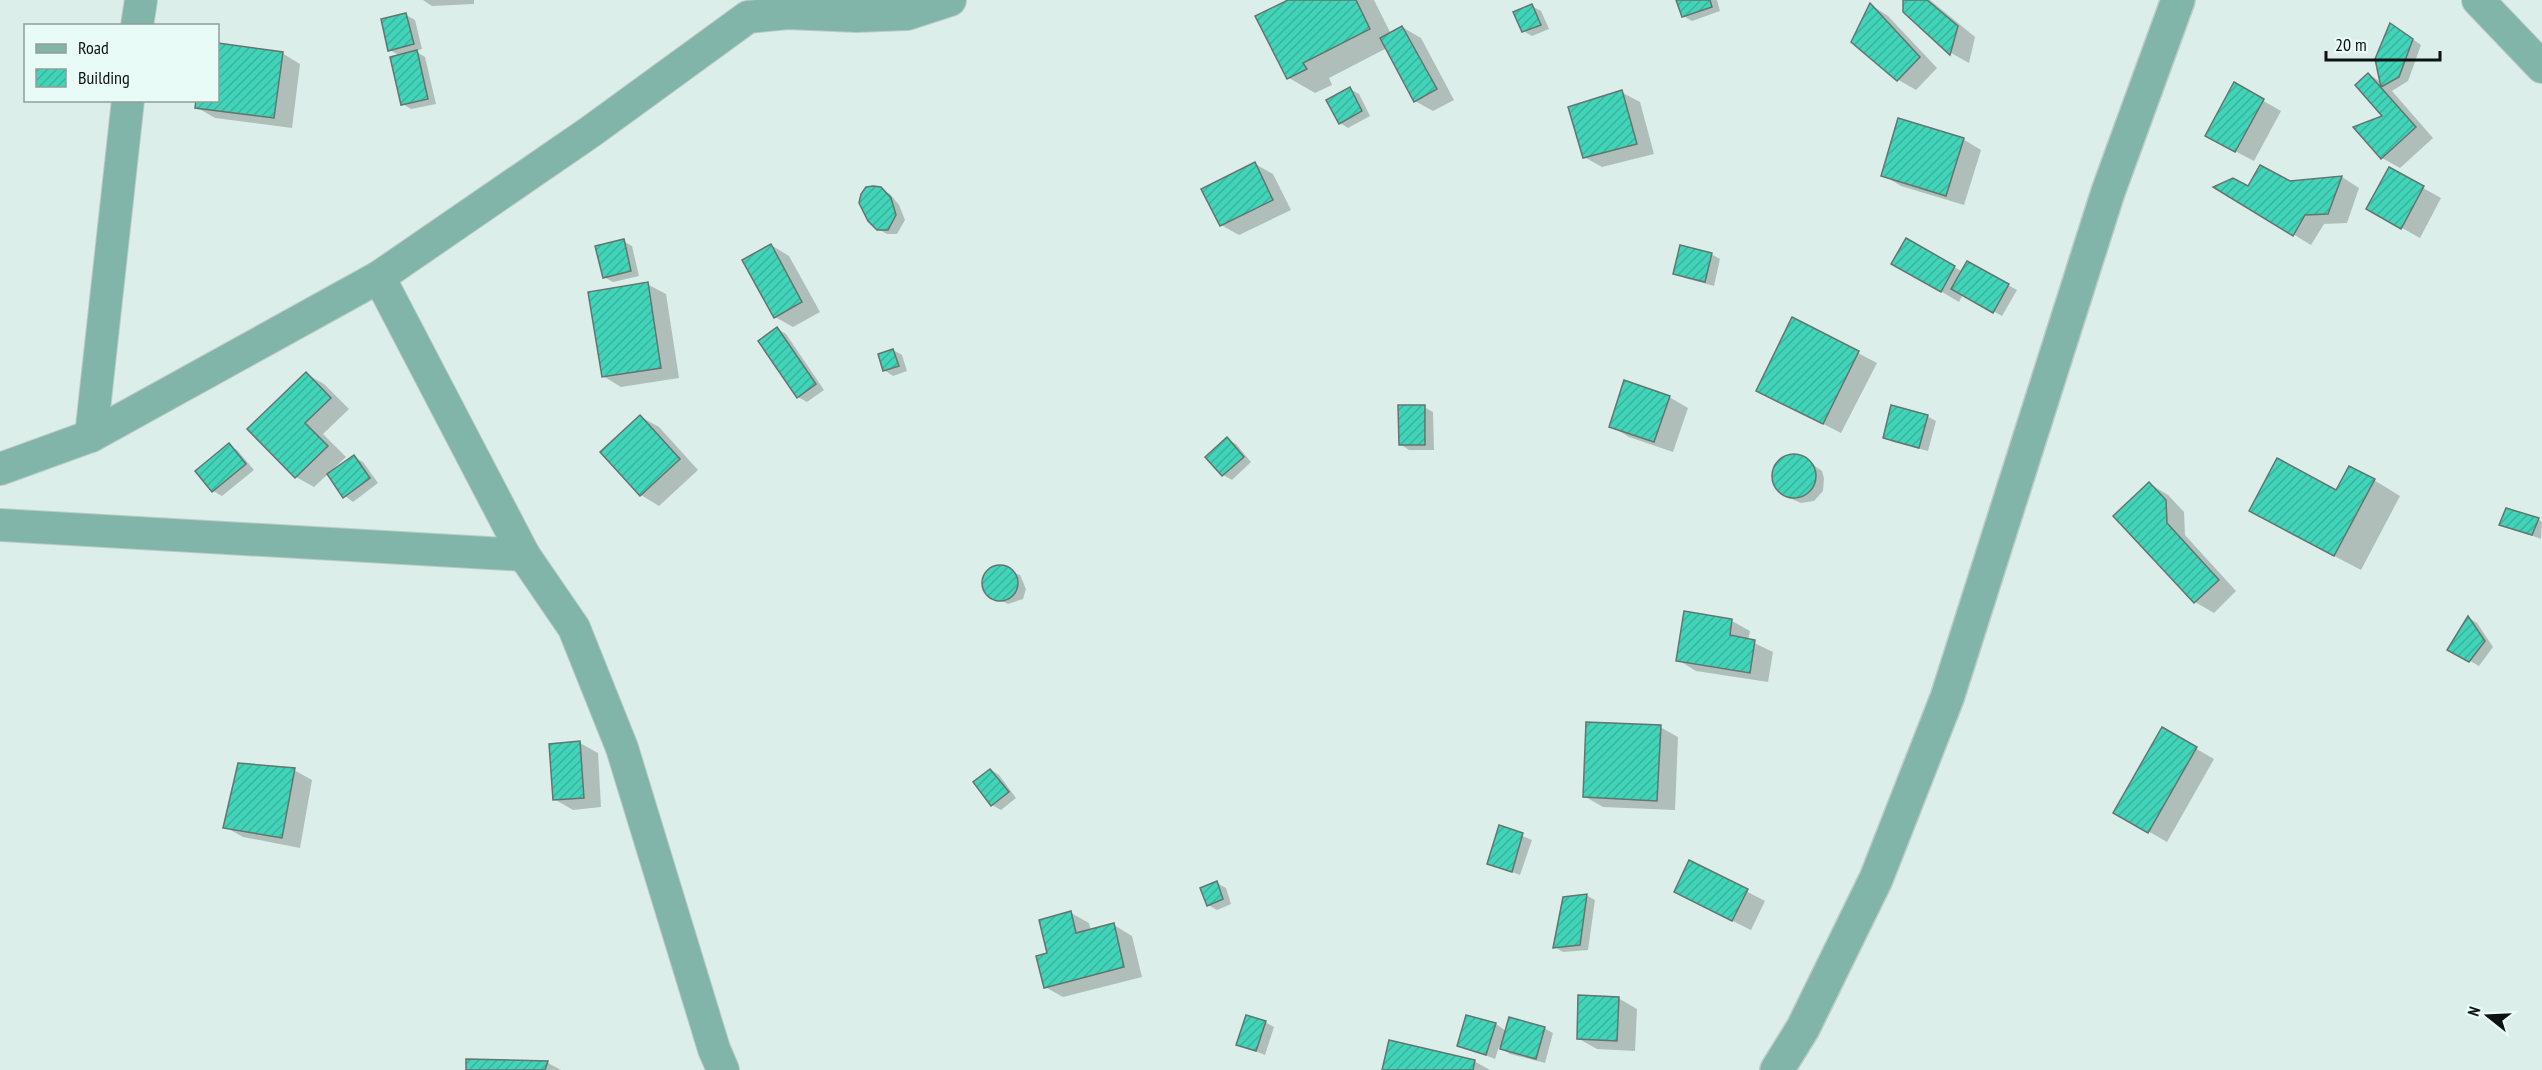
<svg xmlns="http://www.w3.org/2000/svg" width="2542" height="1070" font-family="'PT Sans Narrow',sans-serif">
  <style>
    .shadow { fill: #0003 }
    .building { fill: url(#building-hatch); stroke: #64746f; stroke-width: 1.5 }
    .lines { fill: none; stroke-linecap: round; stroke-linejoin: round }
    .minor-casing { stroke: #bbcbc6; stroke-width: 34 }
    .tertiary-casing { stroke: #bbcbc6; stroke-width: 36 }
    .minor { stroke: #81b5a9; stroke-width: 32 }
    .tertiary { stroke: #81b5a9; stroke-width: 33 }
  </style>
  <defs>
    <pattern id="building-hatch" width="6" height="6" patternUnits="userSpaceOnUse" patternTransform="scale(1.5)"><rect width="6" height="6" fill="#42d4b9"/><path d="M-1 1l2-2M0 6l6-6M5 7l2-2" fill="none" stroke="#39b59e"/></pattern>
  </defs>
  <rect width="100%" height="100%" fill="#dceee9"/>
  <g class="shadow">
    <path d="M 423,0 L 474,0 L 474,4 L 432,6 Z"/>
    <path d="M 1291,0 L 1374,0 L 1391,34 L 1402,27 L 1421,38 L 1454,100 L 1433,111 L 1415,101 L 1387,48 L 1329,78 L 1332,85 L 1315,93 L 1289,78 Z"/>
    <path d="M 1678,0 L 1717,0 L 1720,11 L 1692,21 L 1683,16 Z"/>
    <path d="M 1905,0 L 1930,0 L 1975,37 L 1969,63 L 1951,53 L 1904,11 Z"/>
    <path d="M 1871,5 L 1888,16 L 1937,68 L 1916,90 L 1897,79 Z"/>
    <path d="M 1532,6 L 1541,11 L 1549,29 L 1532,36 L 1523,31 Z"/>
    <path d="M 406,15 L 415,20 L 422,49 L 415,51 L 425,57 L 436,104 L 411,109 L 403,104 L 400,56 L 390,50 Z"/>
    <path d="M 2400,30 L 2421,45 L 2408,81 L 2392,91 L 2433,138 L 2400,168 L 2382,158 L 2385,116 L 2368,74 L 2381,82 Z"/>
    <path d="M 218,45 L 282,53 L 300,64 L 292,128 L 215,118 L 196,107 L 218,100 Z"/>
    <path d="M 2234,84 L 2281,111 L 2254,161 L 2225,146 Z"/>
    <path d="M 1350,89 L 1359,94 L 1370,116 L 1348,128 L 1340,123 Z"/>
    <path d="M 1621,92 L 1640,102 L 1654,154 L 1602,167 L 1584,157 Z"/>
    <path d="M 1963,139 L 1981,150 L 1964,205 L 1901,186 L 1883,175 Z"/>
    <path d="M 1255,164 L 1273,174 L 1291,210 L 1239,235 L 1221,225 Z"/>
    <path d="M 2389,169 L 2441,198 L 2420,238 L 2368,209 Z"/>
    <path d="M 2342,177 L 2359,188 L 2347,223 L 2324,224 L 2311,245 L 2293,234 L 2249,188 Z"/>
    <path d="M 880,189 L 890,194 L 899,205 L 905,220 L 897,234 L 887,234 L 878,229 Z"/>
    <path d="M 1906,240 L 1963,272 L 1968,263 L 2017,290 L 2002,316 L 1963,294 L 1959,302 L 1893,263 Z"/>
    <path d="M 623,241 L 632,246 L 639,276 L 613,282 L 604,277 Z"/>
    <path d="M 771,245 L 789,256 L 820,312 L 793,327 L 775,317 Z"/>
    <path d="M 1711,254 L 1720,259 L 1714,286 L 1684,278 L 1675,273 Z"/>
    <path d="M 647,284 L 666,294 L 679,378 L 621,387 L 603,376 Z"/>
    <path d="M 1793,319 L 1877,363 L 1841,433 L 1758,391 Z"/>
    <path d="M 777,329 L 786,334 L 824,390 L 807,402 L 798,397 Z"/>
    <path d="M 893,350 L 902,355 L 907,371 L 893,376 L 884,370 Z"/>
    <path d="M 306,374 L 324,384 L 349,409 L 323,434 L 346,457 L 333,469 L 334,471 L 354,457 L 363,462 L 378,483 L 353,502 L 345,496 L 328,474 L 314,487 L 296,477 Z"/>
    <path d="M 1669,397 L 1688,408 L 1673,452 L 1629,437 L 1611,426 Z"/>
    <path d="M 1424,407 L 1433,412 L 1434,450 L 1409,450 L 1400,444 Z"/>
    <path d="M 1927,416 L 1936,421 L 1928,451 L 1893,442 L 1884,437 Z"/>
    <path d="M 641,417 L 659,427 L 698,470 L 659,506 L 641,495 Z"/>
    <path d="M 1227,439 L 1236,444 L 1251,462 L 1232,480 L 1223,475 Z"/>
    <path d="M 229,445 L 237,450 L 254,470 L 222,496 L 213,491 Z"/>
    <path d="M 1789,457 L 1802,457 L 1822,471 L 1824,478 L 1823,491 L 1814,501 L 1801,503 L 1794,500 L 1785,495 L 1774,478 L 1777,465 Z"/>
    <path d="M 2374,480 L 2400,496 L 2361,570 L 2277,526 Z"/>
    <path d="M 2150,484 L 2168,495 L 2184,512 L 2185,535 L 2236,591 L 2214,613 L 2195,602 L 2115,516 Z"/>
    <path d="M 2538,519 L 2542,522 L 2541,539 L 2501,524 Z"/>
    <path d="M 1000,567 L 1020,575 L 1026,589 L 1023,599 L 1008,604 L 989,594 L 985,585 L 990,570 Z"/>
    <path d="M 2469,618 L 2477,623 L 2493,647 L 2479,666 L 2449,649 Z"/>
    <path d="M 1732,621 L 1750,631 L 1748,640 L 1773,652 L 1768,682 L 1696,671 L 1678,660 Z"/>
    <path d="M 1660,727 L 1678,737 L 1675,810 L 1603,807 L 1584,796 Z"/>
    <path d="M 2162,729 L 2214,759 L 2167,842 L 2115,812 Z"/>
    <path d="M 580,743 L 598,753 L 601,807 L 573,810 L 554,799 Z"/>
    <path d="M 294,770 L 312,780 L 300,848 L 243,837 L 225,827 Z"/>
    <path d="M 991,770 L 999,775 L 1016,798 L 1001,810 L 992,805 Z"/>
    <path d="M 1500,827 L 1532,840 L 1520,875 L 1489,863 Z"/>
    <path d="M 1690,862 L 1765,901 L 1751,930 L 1694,902 Z"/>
    <path d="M 1217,883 L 1226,888 L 1231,904 L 1217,910 L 1208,905 Z"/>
    <path d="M 1586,895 L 1595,900 L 1588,950 L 1563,952 L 1555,947 Z"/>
    <path d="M 1071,913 L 1089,923 L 1091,931 L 1114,925 L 1132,936 L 1142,977 L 1063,997 L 1045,987 L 1049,954 Z"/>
    <path d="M 1618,998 L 1637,1009 L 1635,1051 L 1597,1049 L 1579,1039 Z"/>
    <path d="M 1467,1016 L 1496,1024 L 1506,1031 L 1544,1028 L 1553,1033 L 1545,1063 L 1510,1054 L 1499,1047 L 1495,1059 L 1459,1045 Z"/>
    <path d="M 1265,1022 L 1274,1027 L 1265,1055 L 1238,1044 Z"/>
    <path d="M 467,1060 L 548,1063 L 561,1070 L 468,1070 Z"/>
    <path d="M 1474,1061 L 1490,1070 L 1383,1070 Z"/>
  </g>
  <g class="building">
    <path d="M 1288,0 L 1356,0 L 1370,29 L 1303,63 L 1307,69 L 1287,79 L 1255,16 Z"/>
    <path d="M 1676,0 L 1710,0 L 1712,7 L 1682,17 Z"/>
    <path d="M 1903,0 L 1927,0 L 1958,26 L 1950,55 L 1903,12 Z"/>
    <path d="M 1870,3 L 1920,57 L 1897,81 L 1851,42 Z"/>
    <path d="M 1532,4 L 1541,25 L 1522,32 L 1513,12 Z"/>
    <path d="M 406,13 L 414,44 L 388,51 L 381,19 Z"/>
    <path d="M 2390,23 L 2413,39 L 2399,77 L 2381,87 L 2375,59 Z"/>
    <path d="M 1402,26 L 1437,89 L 1414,102 L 1380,38 Z"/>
    <path d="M 218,43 L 283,52 L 274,118 L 195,108 L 196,100 L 218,100 Z"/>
    <path d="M 417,50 L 428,99 L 401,105 L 390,57 Z"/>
    <path d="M 2368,73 L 2416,127 L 2381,159 L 2353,127 L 2382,116 L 2355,85 Z"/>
    <path d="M 2234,82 L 2264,99 L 2235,152 L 2205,136 Z"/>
    <path d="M 1350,87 L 1362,111 L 1339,124 L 1326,100 Z"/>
    <path d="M 1622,90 L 1637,144 L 1583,158 L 1568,107 Z"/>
    <path d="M 1898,118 L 1964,138 L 1946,196 L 1881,176 Z"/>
    <path d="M 1255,162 L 1273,200 L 1220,226 L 1201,189 Z"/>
    <path d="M 2260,165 L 2290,181 L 2342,176 L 2328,214 L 2305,215 L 2293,236 L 2213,187 L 2233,178 L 2248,186 Z"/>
    <path d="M 2389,167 L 2424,186 L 2401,229 L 2366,209 Z"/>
    <path d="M 873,186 L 881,187 L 891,198 L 896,215 L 888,230 L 877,230 L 868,221 L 859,203 L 861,194 L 866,187 Z"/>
    <path d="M 1906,238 L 1955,266 L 1941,292 L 1891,264 Z"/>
    <path d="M 624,239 L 631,271 L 603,278 L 595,246 Z"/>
    <path d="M 771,244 L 802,302 L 774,318 L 742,260 Z"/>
    <path d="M 1680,245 L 1712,253 L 1705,282 L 1673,274 Z"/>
    <path d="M 1967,261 L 2009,284 L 1993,313 L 1951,289 Z"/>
    <path d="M 648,282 L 661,368 L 602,377 L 588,292 Z"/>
    <path d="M 1792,317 L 1859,351 L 1823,424 L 1756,391 Z"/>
    <path d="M 777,327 L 816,384 L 797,398 L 758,341 Z"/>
    <path d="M 893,349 L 899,366 L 883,371 L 878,354 Z"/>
    <path d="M 306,372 L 331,398 L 305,423 L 328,446 L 295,478 L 247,429 Z"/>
    <path d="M 1624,380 L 1670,396 L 1654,442 L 1609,427 Z"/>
    <path d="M 1398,405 L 1425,405 L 1425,445 L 1399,445 Z"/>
    <path d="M 1891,405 L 1928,415 L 1919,448 L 1883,438 Z"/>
    <path d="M 640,415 L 680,459 L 640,496 L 600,452 Z"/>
    <path d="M 1227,437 L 1244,457 L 1222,476 L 1205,457 Z"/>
    <path d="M 229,443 L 246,464 L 212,492 L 195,471 Z"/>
    <circle cx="1794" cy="476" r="22"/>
    <path d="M 354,455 L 370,478 L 343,498 L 327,474 Z"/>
    <path d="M 2277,458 L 2336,490 L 2349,466 L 2375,479 L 2334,556 L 2249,511 Z"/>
    <path d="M 2149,482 L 2166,500 L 2167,523 L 2219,580 L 2194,603 L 2113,516 Z"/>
    <path d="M 2506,508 L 2539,518 L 2532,535 L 2499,525 Z"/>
    <circle cx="1000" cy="583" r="18"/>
    <path d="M 1684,611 L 1732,619 L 1730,635 L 1755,640 L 1750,673 L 1676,661 Z"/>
    <path d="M 2468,616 L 2485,641 L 2469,662 L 2447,650 Z"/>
    <path d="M 1586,722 L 1661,725 L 1657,801 L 1583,797 Z"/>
    <path d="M 2162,727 L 2197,747 L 2148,833 L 2113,813 Z"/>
    <path d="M 580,741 L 584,798 L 553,800 L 549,744 Z"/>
    <path d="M 238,763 L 295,768 L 282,838 L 223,828 Z"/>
    <path d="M 990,769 L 1009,792 L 991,806 L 973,782 Z"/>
    <path d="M 1499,825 L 1523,833 L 1512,872 L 1487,864 Z"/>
    <path d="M 1689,860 L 1748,889 L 1732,921 L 1674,892 Z"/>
    <path d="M 1217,881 L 1223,899 L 1207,906 L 1200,888 Z"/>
    <path d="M 1587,894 L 1580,945 L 1553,948 L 1563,897 Z"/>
    <path d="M 1071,911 L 1076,933 L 1114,923 L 1124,967 L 1044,988 L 1036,956 L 1047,953 L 1039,920 Z"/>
    <path d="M 1578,995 L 1619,997 L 1617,1041 L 1577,1039 Z"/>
    <path d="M 1246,1015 L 1266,1021 L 1256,1051 L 1236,1045 Z"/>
    <path d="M 1466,1015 L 1496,1023 L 1486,1055 L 1457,1046 Z"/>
    <path d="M 1509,1017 L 1545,1027 L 1536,1059 L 1500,1049 Z"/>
    <path d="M 1389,1040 L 1475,1060 L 1473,1070 L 1382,1070 Z"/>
    <path d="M 466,1059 L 548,1061 L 545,1070 L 466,1070 Z"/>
  </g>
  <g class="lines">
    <g class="minor-casing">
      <g id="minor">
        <path d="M 2478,0 L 2542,67"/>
        <path d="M 137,26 L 141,0"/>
        <path d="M 379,277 L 524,555 L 574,628 L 622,748 L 714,1049 L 723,1070"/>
        <path d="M 91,436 L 128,100"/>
        <path d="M 0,469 L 91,436 L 379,277 L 590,132 L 748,17 L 787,13 L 857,16 L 907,14 L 950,0"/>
        <path d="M 0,525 L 524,555"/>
      </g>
    </g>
    <g class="tertiary-casing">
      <path id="tertiary" d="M 1777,1070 L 1803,1028 L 1876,879 L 1947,698 L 2108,192 L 2178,0"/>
    </g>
    <use href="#minor" class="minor"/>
    <use href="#tertiary" class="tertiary"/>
  </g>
  <rect x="24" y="24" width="195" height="78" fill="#e9fbf6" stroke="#919e9a" stroke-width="1.5"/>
  <rect x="36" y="44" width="30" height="9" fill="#81b5a9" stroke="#919e9a" stroke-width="1.5"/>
  <text x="78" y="54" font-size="18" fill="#0d1311">Road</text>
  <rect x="36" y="69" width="30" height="18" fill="url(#building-hatch)" stroke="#919e9a" stroke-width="1.5"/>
  <text x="78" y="84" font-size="18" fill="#0d1311">Building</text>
  <g transform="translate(2488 1016) rotate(288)" stroke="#e9fbf6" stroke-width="4.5" paint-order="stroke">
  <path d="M0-4.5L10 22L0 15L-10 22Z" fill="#0d1311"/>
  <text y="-9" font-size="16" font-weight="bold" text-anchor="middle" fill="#0d1311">N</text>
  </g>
  <path d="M2326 51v9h114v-9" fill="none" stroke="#0d1311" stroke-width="3"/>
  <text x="2335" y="51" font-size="18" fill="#0d1311" stroke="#e9fbf6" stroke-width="4.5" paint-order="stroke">20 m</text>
</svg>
